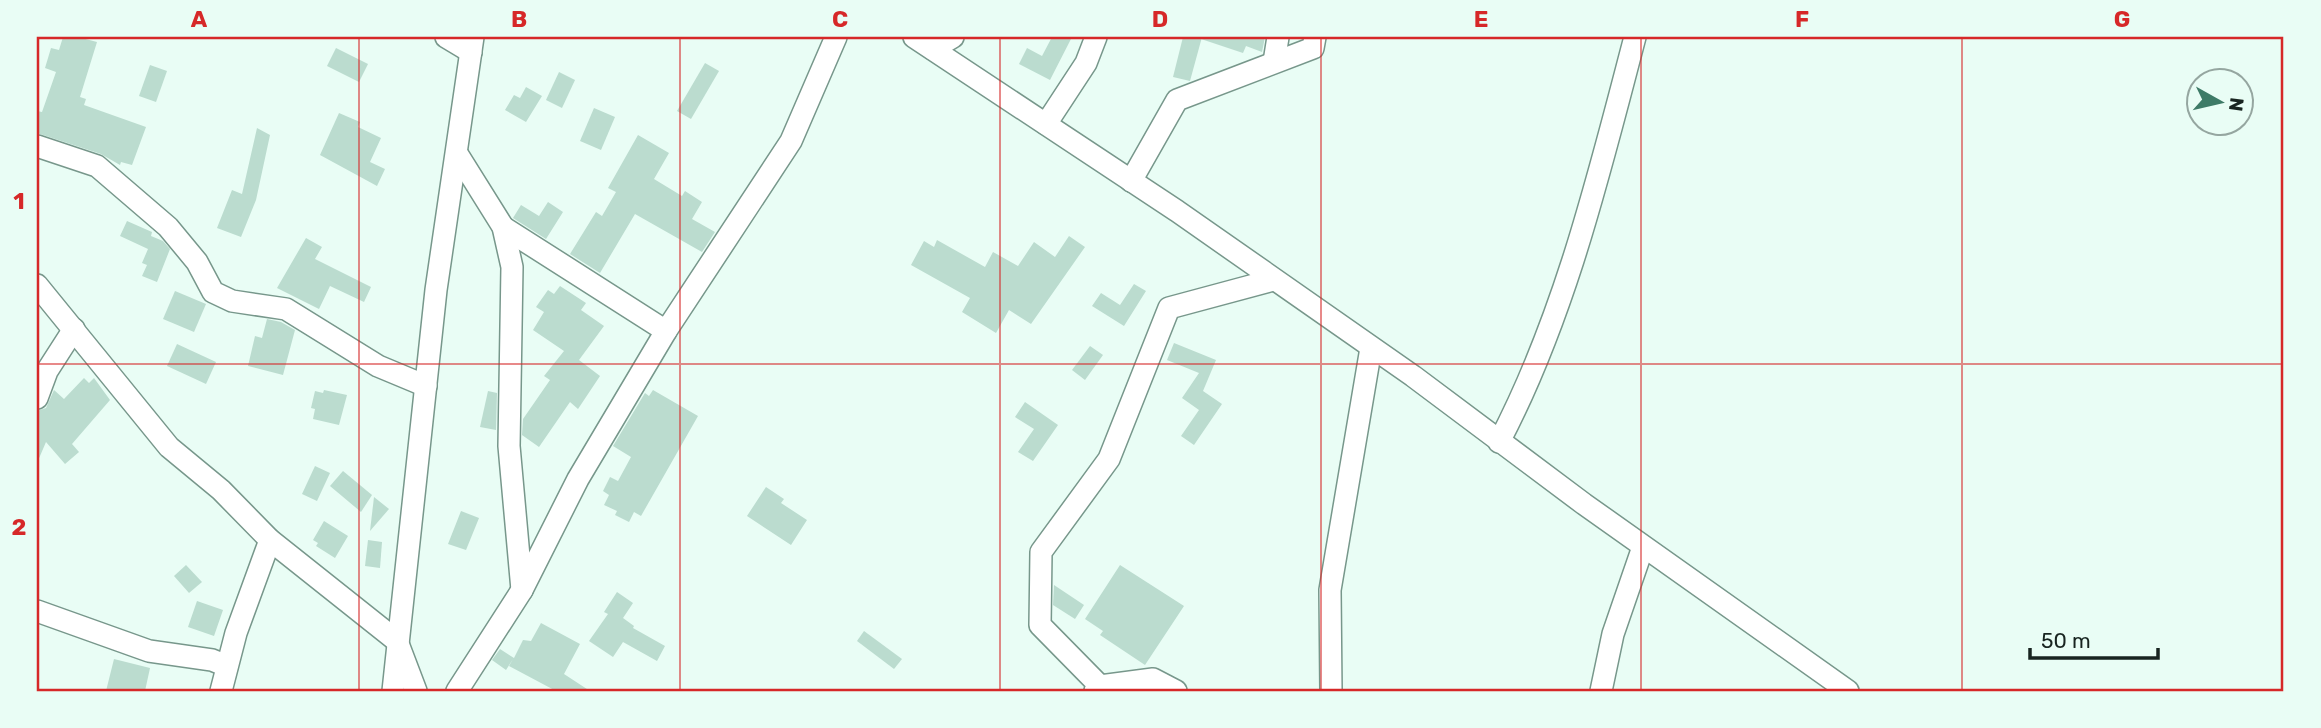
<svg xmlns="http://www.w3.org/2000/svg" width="2321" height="728" font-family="Rubik,sans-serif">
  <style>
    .building { fill: #bbdccf }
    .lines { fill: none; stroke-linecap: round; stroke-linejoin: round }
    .minor-casing { stroke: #77978b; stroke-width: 24 }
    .minor { stroke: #fff; stroke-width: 21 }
    .grid { fill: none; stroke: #d62828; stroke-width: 2; stroke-opacity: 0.55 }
    .neatline { fill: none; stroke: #d62828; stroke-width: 2.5 }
    .grid-label { font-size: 23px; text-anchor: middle; font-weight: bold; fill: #d62828 }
  </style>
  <rect width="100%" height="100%" fill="#e9fdf5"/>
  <g class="building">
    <path d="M 63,37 L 78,37 L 97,42 L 80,97 L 86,99 L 84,105 L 146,127 L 132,165 L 121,162 L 120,165 L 101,154 L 37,133 L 37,111 L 42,112 L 56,72 L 45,68 L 51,48 L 59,50 Z"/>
    <path d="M 1052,37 L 1072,37 L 1050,80 L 1019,64 L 1027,48 L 1042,56 Z"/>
    <path d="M 1183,37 L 1202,37 L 1190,81 L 1173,77 Z"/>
    <path d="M 1202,37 L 1265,37 L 1262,52 L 1246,46 L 1243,53 L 1201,39 Z"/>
    <path d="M 336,48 L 368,64 L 359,82 L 327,66 Z"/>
    <path d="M 705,63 L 719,71 L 691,119 L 677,111 Z"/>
    <path d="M 150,65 L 167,71 L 156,102 L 139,96 Z"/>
    <path d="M 559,72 L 575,80 L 562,108 L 546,100 Z"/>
    <path d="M 526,87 L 542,96 L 526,122 L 505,110 L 514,95 L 520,98 Z"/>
    <path d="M 594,108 L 615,117 L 601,150 L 580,141 Z"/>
    <path d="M 339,113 L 360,122 L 358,127 L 381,138 L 370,162 L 385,169 L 377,186 L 320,155 Z"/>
    <path d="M 257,128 L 270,135 L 256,200 L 241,237 L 217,228 L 232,190 L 242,194 Z"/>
    <path d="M 638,135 L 669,153 L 654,179 L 682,196 L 685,191 L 702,202 L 692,219 L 715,232 L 702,252 L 635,214 L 600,273 L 570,254 L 596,212 L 602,216 L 616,192 L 608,188 Z"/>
    <path d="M 548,202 L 563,212 L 546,239 L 513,218 L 521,205 L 539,216 Z"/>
    <path d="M 127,221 L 152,232 L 151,236 L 163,241 L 170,249 L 157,282 L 142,276 L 147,265 L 142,263 L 148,249 L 120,236 Z"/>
    <path d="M 1069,236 L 1085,247 L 1031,324 L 1009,310 L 996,333 L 962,312 L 970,298 L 911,265 L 924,241 L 934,247 L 937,240 L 985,267 L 993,252 L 1018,266 L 1034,242 L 1055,257 Z"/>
    <path d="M 306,238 L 322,247 L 315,259 L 371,287 L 364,302 L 330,286 L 319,309 L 277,288 Z"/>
    <path d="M 1134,284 L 1146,291 L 1124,326 L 1092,306 L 1101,293 L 1120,305 Z"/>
    <path d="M 560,286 L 586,303 L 581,310 L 604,326 L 579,360 L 600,376 L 578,409 L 570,402 L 539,447 L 522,435 L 523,419 L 550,380 L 544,376 L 564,351 L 533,330 L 544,312 L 536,307 L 548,290 L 554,294 Z"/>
    <path d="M 175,291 L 206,304 L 194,332 L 163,319 Z"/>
    <path d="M 267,319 L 281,322 L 295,330 L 283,375 L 248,366 L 255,336 L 262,338 Z"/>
    <path d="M 1174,343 L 1216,360 L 1203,391 L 1222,404 L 1194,445 L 1181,436 L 1199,410 L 1182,398 L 1199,373 L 1167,360 Z"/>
    <path d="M 177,344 L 216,362 L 206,384 L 167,366 Z"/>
    <path d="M 1090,346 L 1103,355 L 1085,380 L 1072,370 Z"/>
    <path d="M 84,378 L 89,383 L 94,378 L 110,400 L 72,444 L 79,452 L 65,464 L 46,442 L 37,463 L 37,411 L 46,408 L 54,390 L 64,399 Z"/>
    <path d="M 324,390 L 347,395 L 339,425 L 313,419 L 315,409 L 311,408 L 315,391 L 323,393 Z"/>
    <path d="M 653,390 L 698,416 L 641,516 L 634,512 L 629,522 L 615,515 L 617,511 L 604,505 L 609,495 L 603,491 L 610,477 L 618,481 L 631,457 L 613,446 L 645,393 L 649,396 Z"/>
    <path d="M 488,391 L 497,393 L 496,430 L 480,427 Z"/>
    <path d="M 1025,402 L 1058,425 L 1033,461 L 1018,452 L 1034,429 L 1015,417 Z"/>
    <path d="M 315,466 L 330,473 L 317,501 L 302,494 Z"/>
    <path d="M 343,471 L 372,495 L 361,512 L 330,486 Z"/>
    <path d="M 766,487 L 784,499 L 781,503 L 807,520 L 791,545 L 747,516 Z"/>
    <path d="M 374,497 L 389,509 L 370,531 Z"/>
    <path d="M 461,511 L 479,518 L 466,550 L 448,544 Z"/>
    <path d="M 324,521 L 348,536 L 335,558 L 316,546 L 318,543 L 313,540 Z"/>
    <path d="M 368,540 L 382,542 L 380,568 L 365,566 Z"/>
    <path d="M 186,565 L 202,582 L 189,593 L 174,576 Z"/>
    <path d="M 1120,565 L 1184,606 L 1145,665 L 1100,635 L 1103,631 L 1085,619 Z"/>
    <path d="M 1054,585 L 1084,605 L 1075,619 L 1053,605 Z"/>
    <path d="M 617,592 L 633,603 L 623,618 L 634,626 L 633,628 L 665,646 L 657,661 L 623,642 L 613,657 L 589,641 L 608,614 L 604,612 Z"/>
    <path d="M 197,601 L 223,610 L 214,636 L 188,627 Z"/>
    <path d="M 541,623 L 580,644 L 564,674 L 590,691 L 556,691 L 509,666 L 513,659 L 506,670 L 492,660 L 500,649 L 514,658 L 523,640 L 531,641 Z"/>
    <path d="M 864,631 L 902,659 L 894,669 L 857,641 Z"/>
    <path d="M 114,659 L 150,668 L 145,691 L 106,691 Z"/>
  </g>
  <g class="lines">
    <g class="minor-casing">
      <g id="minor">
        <path d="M 446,37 L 471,52"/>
        <path d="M 914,37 L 1177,211 L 1413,376 L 1584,504 L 1848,691"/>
        <path d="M 933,49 L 953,37"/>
        <path d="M 1274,62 L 1278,37"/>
        <path d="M 1046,124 L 1086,63 L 1096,37"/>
        <path d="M 37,146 L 97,166 L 168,227 L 197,262 L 213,292 L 232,301 L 286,309 L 378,366 L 426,386"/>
        <path d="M 458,155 L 503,227 L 512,267 L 509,446 L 522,590"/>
        <path d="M 1131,181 L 1177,100 L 1313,48 L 1315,37"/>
        <path d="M 503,227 L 666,331"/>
        <path d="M 37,285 L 169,447 L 221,490 L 270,540 L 397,641 L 416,691"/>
        <path d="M 37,398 L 47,371 L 74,329"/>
        <path d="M 1499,442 C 1565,316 1599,174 1635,37"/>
        <path d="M 37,611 L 149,651 L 212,660 L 227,666"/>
        <path d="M 1100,686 L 1153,679 L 1176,691"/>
        <path d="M 221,691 L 236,633 L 270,540"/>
        <path d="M 393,691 L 436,290 L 473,37"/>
        <path d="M 457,691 L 522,590 L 578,479 L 666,331 L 791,141 L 836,37"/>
        <path d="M 1095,691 L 1100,686 L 1040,625 L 1041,552 L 1109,459 L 1169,308 L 1273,280"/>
        <path d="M 1331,691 L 1330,590 L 1371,348"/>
        <path d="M 1601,691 L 1613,634 L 1643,547"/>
      </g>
    </g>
    <use href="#minor" class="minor"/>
  </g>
  <path class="grid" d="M 359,37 L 359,691M 680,37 L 680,691M 1000,37 L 1000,691M 1321,37 L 1321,691M 1641,37 L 1641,691M 1962,37 L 1962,691M 37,364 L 2284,364"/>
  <rect width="2321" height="728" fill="none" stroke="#e9fdf5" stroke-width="77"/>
  <g transform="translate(2220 102) rotate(98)"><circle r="33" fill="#e9fdf5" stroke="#95a6a0" stroke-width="2"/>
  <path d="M0-5L12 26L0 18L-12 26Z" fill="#3e7b67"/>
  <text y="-10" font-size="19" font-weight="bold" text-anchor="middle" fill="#182420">N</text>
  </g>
  <path d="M2030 648v10h128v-10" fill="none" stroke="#182420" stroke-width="3.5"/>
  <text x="2041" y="648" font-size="21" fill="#182420" stroke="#e9fdf5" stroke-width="5" paint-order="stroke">50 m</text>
  <rect x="38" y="38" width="2244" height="652" class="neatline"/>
  <g class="grid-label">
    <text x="199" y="27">A</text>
    <text x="519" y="27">B</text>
    <text x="840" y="27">C</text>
    <text x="1160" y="27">D</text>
    <text x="1481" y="27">E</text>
    <text x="1802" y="27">F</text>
    <text x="2122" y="27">G</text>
    <text x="19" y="209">1</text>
    <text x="19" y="535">2</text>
  </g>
</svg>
